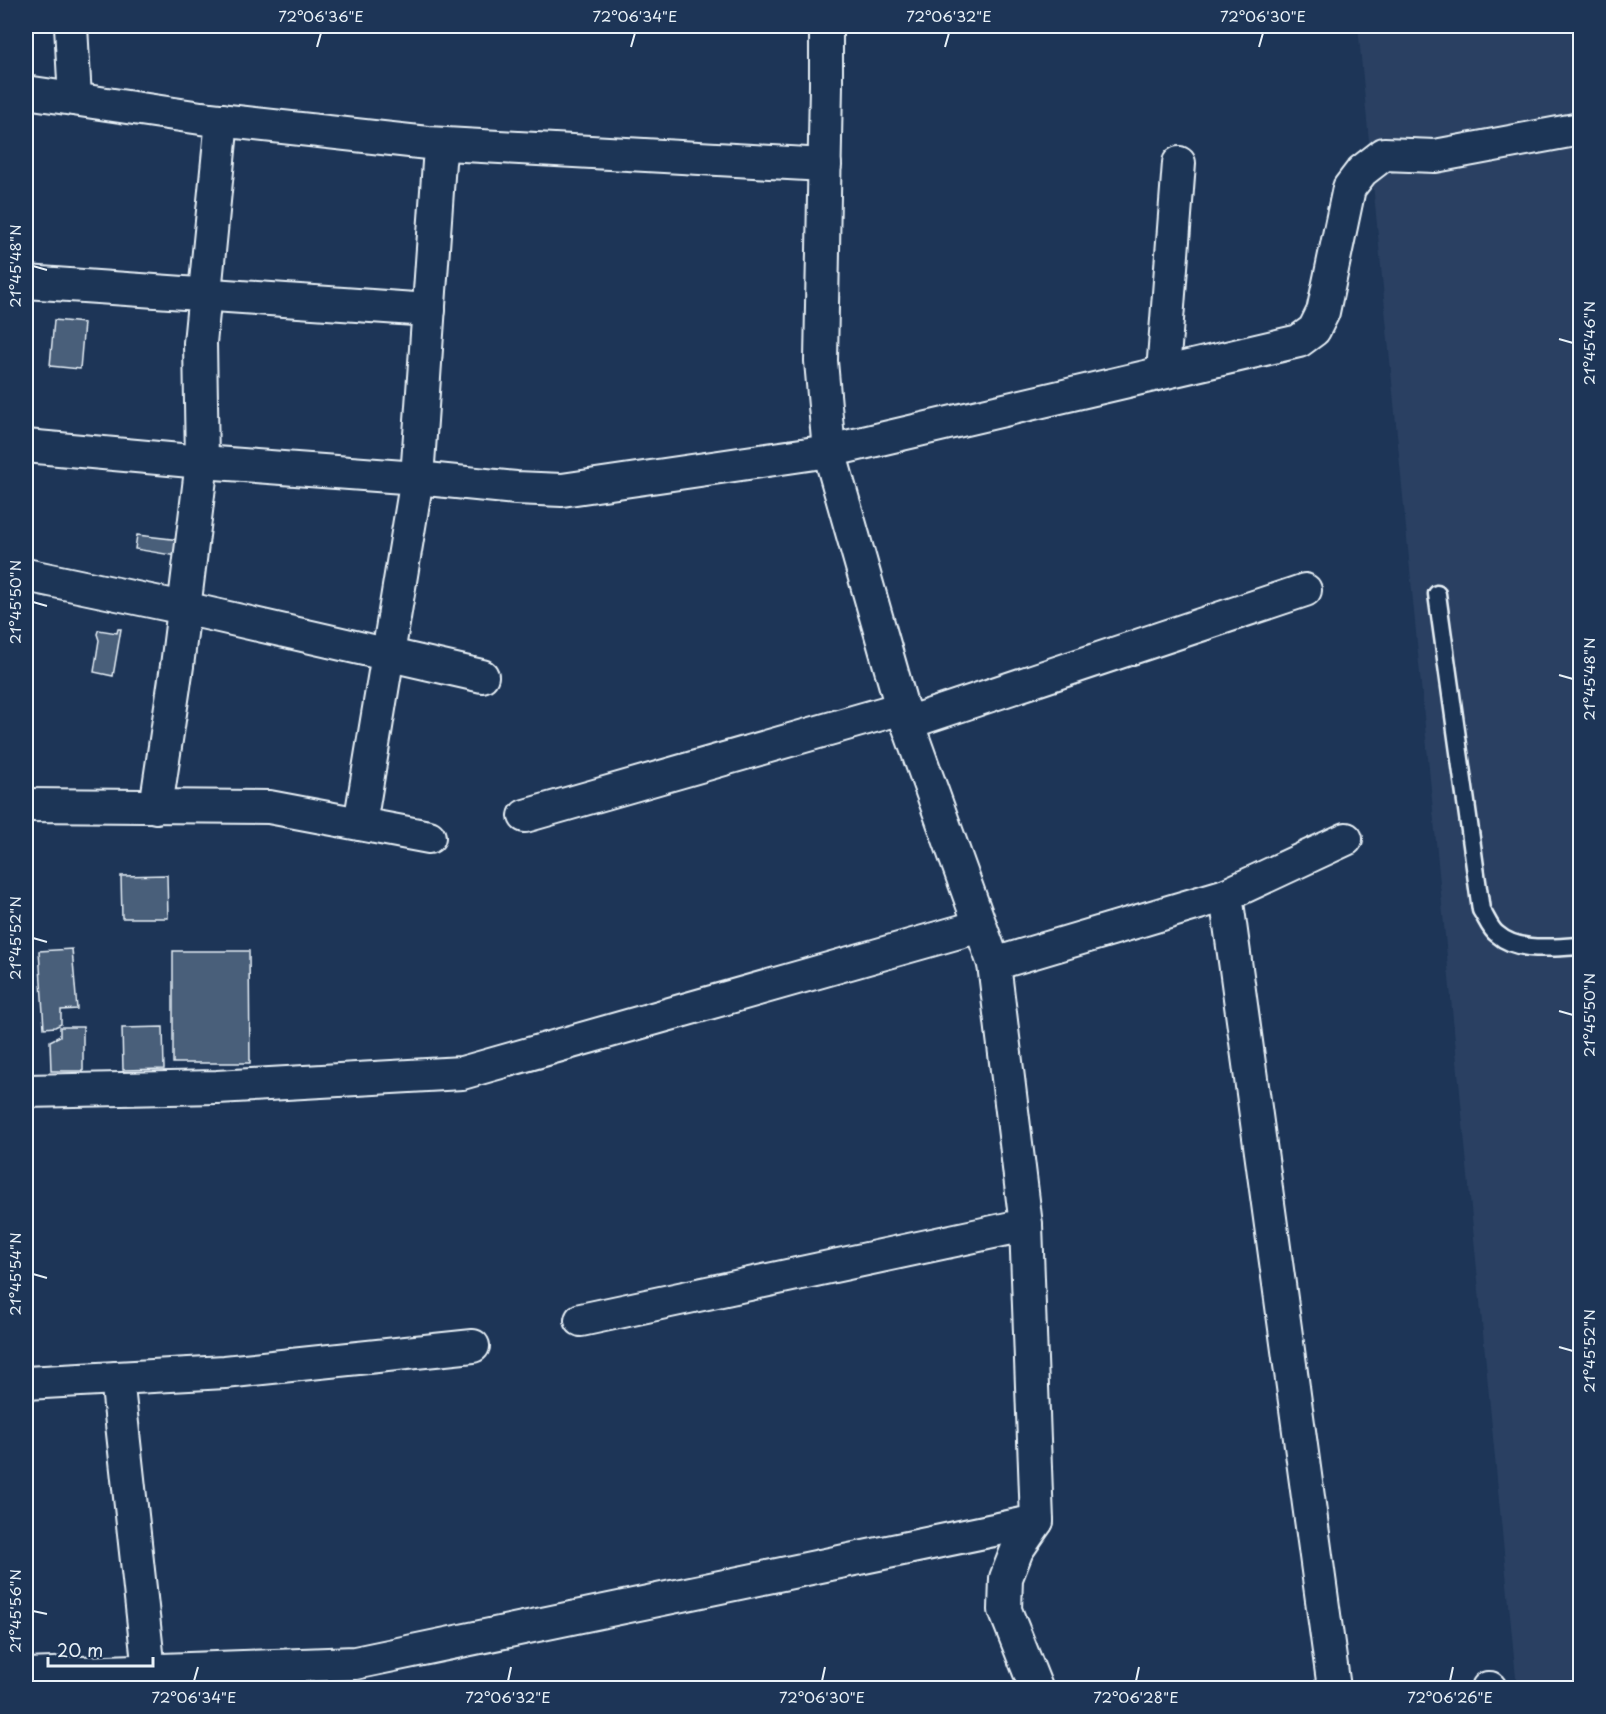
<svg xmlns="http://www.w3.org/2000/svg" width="1606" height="1714" font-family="'Playpen Sans',sans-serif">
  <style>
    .built { fill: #2a4162 }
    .building { fill: #495e7a; stroke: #e8f1f8; stroke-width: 1.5 }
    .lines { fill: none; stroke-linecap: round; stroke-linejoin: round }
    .lane-casing { stroke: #e8f1f8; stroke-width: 21 }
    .street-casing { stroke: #e8f1f8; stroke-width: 36 }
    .lane { stroke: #1d3557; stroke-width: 16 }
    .street { stroke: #1d3557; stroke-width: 32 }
    .ticks { fill: none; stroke: #e8f1f8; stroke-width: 2 }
    .neatline { fill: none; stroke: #e8f1f8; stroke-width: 2 }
    .ticks-label { font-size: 15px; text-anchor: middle; fill: #e8f1f8 }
  </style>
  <rect width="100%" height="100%" fill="#1d3557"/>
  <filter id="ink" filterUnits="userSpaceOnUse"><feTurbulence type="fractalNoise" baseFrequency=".0167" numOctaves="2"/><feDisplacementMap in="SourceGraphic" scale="12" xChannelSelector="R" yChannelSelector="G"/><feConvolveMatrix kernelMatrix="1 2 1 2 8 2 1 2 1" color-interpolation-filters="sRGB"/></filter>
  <g filter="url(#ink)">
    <path class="built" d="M 1358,26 L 1580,26 L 1580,1688 L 1517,1688 Z"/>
    <g class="building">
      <path d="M 54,320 L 84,323 L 80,369 L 50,366 Z"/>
      <path d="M 137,535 L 180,540 L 177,556 L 135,549 Z"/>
      <path d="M 118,629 L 121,629 L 113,676 L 94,672 L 99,640 L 97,634 L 98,631 L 99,630 L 117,633 Z"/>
      <path d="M 167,875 L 168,918 L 122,918 L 121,876 Z"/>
      <path d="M 72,949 L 77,1009 L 61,1010 L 61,1024 L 55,1027 L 44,1028 L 39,951 Z"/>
      <path d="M 173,951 L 249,951 L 250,1063 L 173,1063 Z"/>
      <path d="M 60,1027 L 83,1027 L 83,1071 L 51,1071 L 50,1041 L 60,1036 Z"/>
      <path d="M 163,1027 L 164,1069 L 123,1070 L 122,1028 Z"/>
    </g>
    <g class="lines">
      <g class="lane-casing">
        <path id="lane" d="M 1437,594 L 1481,910 C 1486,917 1490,929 1497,934 C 1518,953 1554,947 1580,946"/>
      </g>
      <g class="street-casing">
        <g id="street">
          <path d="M 71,26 L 75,99"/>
          <path d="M 826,26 L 826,85 L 821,361 L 829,451 L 902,708 L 994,964 L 1026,1225 L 1037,1521 L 1017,1550 L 1006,1578 L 1005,1610 L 1036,1688"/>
          <path d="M 26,92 L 201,118 L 428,143 L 825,165"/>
          <path d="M 26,282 L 429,310"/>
          <path d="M 1163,372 L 1179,163"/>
          <path d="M 26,446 L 202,462 L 417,478 L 516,488 L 562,490 L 829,451 L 1299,341 L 1314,330 L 1323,312 L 1349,188 L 1362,171 L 1384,154 L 1435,156 L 1580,129"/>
          <path d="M 26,575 L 184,608 L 482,676"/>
          <path d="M 907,723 L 1305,590"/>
          <path d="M 26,805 L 269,807 L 429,837"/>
          <path d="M 156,807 L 177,666 L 202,462 L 200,343 L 222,120"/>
          <path d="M 525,816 L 902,708"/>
          <path d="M 360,824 L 417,478 L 439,162 L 442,144"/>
          <path d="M 994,964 L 1226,895"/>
          <path d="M 26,1091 L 217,1087 L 462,1073 L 980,926"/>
          <path d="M 581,1320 L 1026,1225"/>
          <path d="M 117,1378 L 149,1671 L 149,1688"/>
          <path d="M 26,1383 L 225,1372 L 473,1346"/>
          <path d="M 26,1675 L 355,1663 L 1037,1521"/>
          <path d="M 1334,1688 L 1226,895 L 1346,839"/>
          <path d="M 1488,1688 L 1490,1688"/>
        </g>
      </g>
      <use href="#lane" class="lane"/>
      <use href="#street" class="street"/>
    </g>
  </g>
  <path class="ticks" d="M 317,47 L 321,33M 631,47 L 635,33M 945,47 L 949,33M 1259,47 L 1263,33M 33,266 L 47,270M 1559,339 L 1573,343M 33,602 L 47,606M 1559,675 L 1573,679M 33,938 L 47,942M 1559,1011 L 1573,1015M 33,1274 L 47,1278M 1559,1347 L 1573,1351M 33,1611 L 47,1614M 194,1681 L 198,1667M 508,1681 L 511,1667M 822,1681 L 825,1667M 1136,1681 L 1139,1667M 1450,1681 L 1453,1667"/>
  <rect width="1606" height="1714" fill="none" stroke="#1d3557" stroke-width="66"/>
  <path d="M48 1657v9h105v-9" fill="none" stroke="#e8f1f8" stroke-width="3"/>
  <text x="57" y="1657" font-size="18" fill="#e8f1f8" stroke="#1d3557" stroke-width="4.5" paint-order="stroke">20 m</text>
  <rect x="33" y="33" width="1540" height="1648" class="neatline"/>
  <g class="ticks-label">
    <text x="321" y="22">72°06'36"E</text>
    <text x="635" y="22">72°06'34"E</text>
    <text x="949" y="22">72°06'32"E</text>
    <text x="1263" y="22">72°06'30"E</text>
    <text transform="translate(16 266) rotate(-90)" y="5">21°45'48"N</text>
    <text transform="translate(1590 343) rotate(-90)" y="5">21°45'46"N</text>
    <text transform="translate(16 602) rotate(-90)" y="5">21°45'50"N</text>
    <text transform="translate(1590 679) rotate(-90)" y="5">21°45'48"N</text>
    <text transform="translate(16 938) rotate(-90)" y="5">21°45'52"N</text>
    <text transform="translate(1590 1015) rotate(-90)" y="5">21°45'50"N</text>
    <text transform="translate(16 1274) rotate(-90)" y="5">21°45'54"N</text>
    <text transform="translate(1590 1351) rotate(-90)" y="5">21°45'52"N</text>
    <text transform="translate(16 1611) rotate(-90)" y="5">21°45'56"N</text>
    <text x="194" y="1703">72°06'34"E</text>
    <text x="508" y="1703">72°06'32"E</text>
    <text x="822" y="1703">72°06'30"E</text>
    <text x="1136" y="1703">72°06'28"E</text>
    <text x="1450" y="1703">72°06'26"E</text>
  </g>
</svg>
